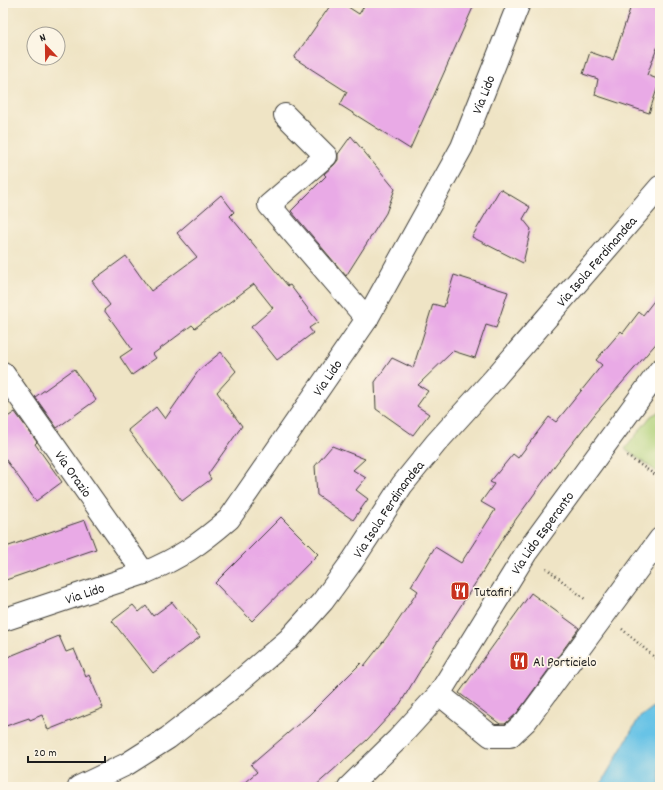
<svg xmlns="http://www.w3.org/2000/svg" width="663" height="790" font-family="Dekko,sans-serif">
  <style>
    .green { fill: #b1d27b; stroke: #66774c }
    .water { fill: #68c3e6; stroke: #427081 }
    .building { fill: #e9aae6 }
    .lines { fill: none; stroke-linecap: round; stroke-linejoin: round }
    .minor-casing { stroke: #3c3a35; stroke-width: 24 }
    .path { stroke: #3c3a35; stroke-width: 2.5; stroke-dasharray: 1 3; stroke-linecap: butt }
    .minor { stroke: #fff; stroke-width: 22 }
    .labels { text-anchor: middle; stroke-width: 3.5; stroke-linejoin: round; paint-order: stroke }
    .street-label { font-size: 14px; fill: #1c1c1c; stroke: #fcf5e5 }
    .poi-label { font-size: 14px; fill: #1c1c1c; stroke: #fcf5e5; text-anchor: start }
  </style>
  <rect width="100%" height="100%" fill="#fcf5e5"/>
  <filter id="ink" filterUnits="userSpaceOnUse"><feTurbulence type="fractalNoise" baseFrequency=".025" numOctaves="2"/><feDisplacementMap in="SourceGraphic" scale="8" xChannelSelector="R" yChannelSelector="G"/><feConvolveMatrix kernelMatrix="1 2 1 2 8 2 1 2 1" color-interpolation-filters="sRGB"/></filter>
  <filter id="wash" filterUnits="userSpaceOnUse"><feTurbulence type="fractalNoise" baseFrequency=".012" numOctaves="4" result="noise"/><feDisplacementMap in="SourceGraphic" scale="16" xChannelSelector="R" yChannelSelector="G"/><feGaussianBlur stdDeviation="0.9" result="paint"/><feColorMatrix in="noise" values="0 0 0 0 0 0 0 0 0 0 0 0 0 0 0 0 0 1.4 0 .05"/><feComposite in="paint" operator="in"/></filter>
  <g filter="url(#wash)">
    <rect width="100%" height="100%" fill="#efe4c5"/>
    <path class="green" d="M 660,411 L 660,474 L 625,449 L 651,416 Z"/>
    <path class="water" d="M 660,702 L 660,787 L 599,787 L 639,718 Z"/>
    <g id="blocks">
      <g class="building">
        <path d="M 332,3 L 342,3 L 359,14 L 366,3 L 475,3 L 410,149 L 340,105 L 347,92 L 294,58 Z"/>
        <path d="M 632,3 L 660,3 L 660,40 L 647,75 L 660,80 L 649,113 L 595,95 L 598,79 L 583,74 L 590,52 L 613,60 Z"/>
        <path d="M 351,136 L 395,189 L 386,213 L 346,276 L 291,211 L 326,176 L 324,174 L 334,165 L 338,160 L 338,154 Z"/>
        <path d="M 500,189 L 530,207 L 523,219 L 531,229 L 523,263 L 472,237 Z"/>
        <path d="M 221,195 L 234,212 L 230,216 L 288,286 L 290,285 L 318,322 L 309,328 L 313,333 L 277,360 L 251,327 L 273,308 L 254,284 L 195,328 L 192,325 L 153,354 L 156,358 L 132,375 L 120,357 L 132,349 L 104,310 L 110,305 L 92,281 L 126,256 L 151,291 L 197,257 L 177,233 Z"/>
        <path d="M 454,275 L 508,292 L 496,328 L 486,325 L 475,358 L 453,351 L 418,385 L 428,391 L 417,406 L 429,414 L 413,435 L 376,409 L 375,382 L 392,358 L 413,368 L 433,304 L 444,307 Z"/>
        <path d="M 660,293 L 660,339 L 595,414 L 556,464 L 506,533 L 480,576 L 436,644 L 400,704 L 367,740 L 314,787 L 239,787 L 257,772 L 251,765 L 309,715 L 361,663 L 364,666 L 390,633 L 418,591 L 411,586 L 435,547 L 461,563 L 495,510 L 481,502 L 494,484 L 490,482 L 513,454 L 518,458 L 549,417 L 556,422 L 602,365 L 596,360 L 621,331 L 623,333 L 639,312 L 643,315 Z"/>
        <path d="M 221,352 L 236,371 L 217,392 L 242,426 L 208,474 L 211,479 L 182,501 L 128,430 L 156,407 L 165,419 L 199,370 Z"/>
        <path d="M 74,369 L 96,400 L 57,428 L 35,397 Z"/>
        <path d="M 15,412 L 37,442 L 35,444 L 62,482 L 36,501 L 3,456 L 3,420 Z"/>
        <path d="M 332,446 L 365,459 L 353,470 L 366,478 L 356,490 L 368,499 L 353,520 L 317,495 L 315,466 Z"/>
        <path d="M 281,517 L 318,554 L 252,621 L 215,583 Z"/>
        <path d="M 85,520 L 96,549 L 3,581 L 3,548 Z"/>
        <path d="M 531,593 L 579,628 L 517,713 L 505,724 L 500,724 L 459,693 Z"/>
        <path d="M 172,602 L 200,637 L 153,673 L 112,621 L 133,605 L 139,612 L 146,606 L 153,616 Z"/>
        <path d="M 59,636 L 66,652 L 74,649 L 86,677 L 89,675 L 103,708 L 48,730 L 42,715 L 30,720 L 29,718 L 3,727 L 3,659 Z"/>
      </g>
    </g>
  </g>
  <g filter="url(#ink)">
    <use href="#blocks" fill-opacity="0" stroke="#3c3a35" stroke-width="1"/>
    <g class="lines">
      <g class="minor-casing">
        <g id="minor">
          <path d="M 285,115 L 326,156 L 269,205 L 367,319"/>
          <path id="s1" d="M 3,373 L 144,573"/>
          <path id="s2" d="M 3,620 L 144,573 C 180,558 200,544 229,519 L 367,319 L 462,147 L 519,3"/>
          <path d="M 439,694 L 491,736 L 510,736 L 526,721 L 660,539"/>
          <path id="s3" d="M 79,787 L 127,764 L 168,738 L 226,693 L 289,639 L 323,601 L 353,560 L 402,485 L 436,443 L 493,380 L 660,187"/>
          <path id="s4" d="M 349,787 L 398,739 L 439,694 L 526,553 L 660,370"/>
        </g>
      </g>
      <g class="path">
        <path d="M 627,456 L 660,478"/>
        <path d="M 546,568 L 586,600"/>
        <path d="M 622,629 L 660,662"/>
      </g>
      <use href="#minor" class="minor"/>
    </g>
  </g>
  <defs>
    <g id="restaurant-square" transform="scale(1)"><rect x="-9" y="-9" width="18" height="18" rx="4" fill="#c8321e" stroke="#fcf5e5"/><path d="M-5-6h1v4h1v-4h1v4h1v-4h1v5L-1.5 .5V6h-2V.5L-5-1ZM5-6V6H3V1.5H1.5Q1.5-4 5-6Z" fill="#fff"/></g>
  </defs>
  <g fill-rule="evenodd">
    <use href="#restaurant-square" x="460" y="591"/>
    <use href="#restaurant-square" x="519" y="661"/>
  </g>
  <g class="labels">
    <g class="street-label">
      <text dy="5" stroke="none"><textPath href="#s2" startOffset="746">Via Lido</textPath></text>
      <text dy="5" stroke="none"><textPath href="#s3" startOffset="746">Via Isola Ferdinandea</textPath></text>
      <text dy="5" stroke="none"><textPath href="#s2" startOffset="422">Via Lido</textPath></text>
      <text dy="5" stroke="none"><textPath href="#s1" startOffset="123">Via Orazio</textPath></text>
      <text dy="5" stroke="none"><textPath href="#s3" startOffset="422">Via Isola Ferdinandea</textPath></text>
      <text dy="5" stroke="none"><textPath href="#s4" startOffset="321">Via Lido Esperanto</textPath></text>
      <text dy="5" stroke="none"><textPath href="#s2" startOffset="86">Via Lido</textPath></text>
    </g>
    <g class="poi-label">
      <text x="474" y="596">Tutafiri</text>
      <text x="533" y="666">Al Porticielo</text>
    </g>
  </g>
  <rect width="663" height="790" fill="none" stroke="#fcf5e5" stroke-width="16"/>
  <g transform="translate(46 46) rotate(338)"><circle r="19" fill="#fcf5e5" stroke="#a29e95"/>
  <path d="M0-3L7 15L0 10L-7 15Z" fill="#c8321e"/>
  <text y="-6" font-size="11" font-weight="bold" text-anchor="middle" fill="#1c1c1c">N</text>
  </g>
  <path d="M28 756v6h77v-6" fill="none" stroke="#1c1c1c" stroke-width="2"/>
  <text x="34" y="756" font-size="12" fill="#1c1c1c" stroke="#fcf5e5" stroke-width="3" paint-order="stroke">20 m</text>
</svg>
